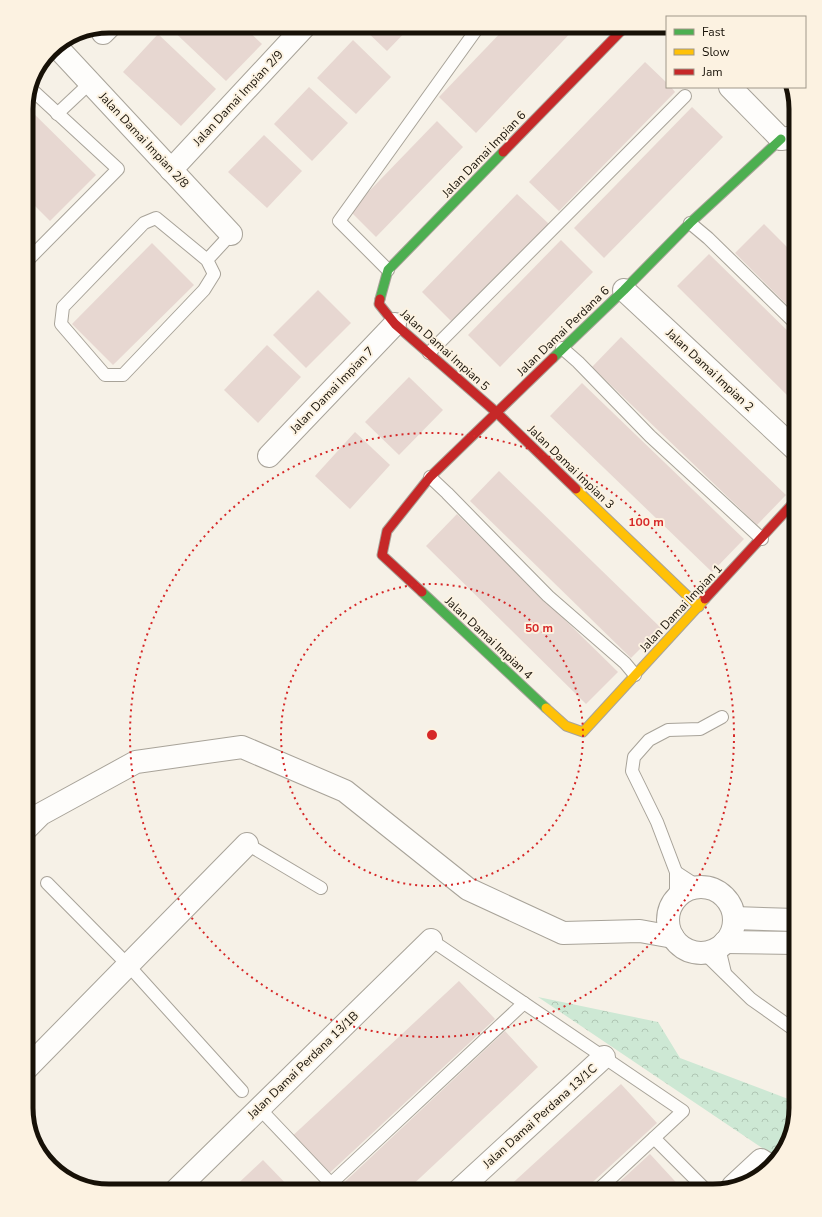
<svg xmlns="http://www.w3.org/2000/svg" width="822" height="1217" font-family="'Nunito Sans',sans-serif">
  <style>
    .forest { fill: url(#forest-crowns) }
    .building { fill: #e7d7d1 }
    .lines { fill: none; stroke-linecap: round; stroke-linejoin: round }
    .lane-casing { stroke: #a8a399; stroke-width: 14 }
    .street-casing { stroke: #a8a399; stroke-width: 24 }
    .fast-casing { stroke: #a8a399; stroke-width: 11 }
    .slow-casing { stroke: #a8a399; stroke-width: 11 }
    .jam-casing { stroke: #a8a399; stroke-width: 11 }
    .lane { stroke: #fefdfb; stroke-width: 12 }
    .street { stroke: #fefdfb; stroke-width: 22 }
    .fast { stroke: #4caf50; stroke-width: 9 }
    .slow { stroke: #ffc107; stroke-width: 9 }
    .jam { stroke: #c62828; stroke-width: 9 }
    .ring { fill: none; stroke: #d62828; stroke-width: 2; stroke-dasharray: 2 4 }
    .labels { text-anchor: middle; stroke-width: 4; stroke-linejoin: round; paint-order: stroke }
    .street-label { font-size: 12px; fill: #171107; stroke: #fcf2e1 }
    .rim { fill: none; stroke: #171107; stroke-width: 5 }
    .centre { fill: #d62828; stroke: #fcf2e1; stroke-width: 2 }
    .ring-label { font-size: 12px; text-anchor: middle; font-weight: bold; fill: #d62828; stroke: #fcf2e1; stroke-width: 4; stroke-linejoin: round; paint-order: stroke }
  </style>
  <defs>
    <pattern id="forest-crowns" width="20" height="18" patternUnits="userSpaceOnUse"><rect width="20" height="18" fill="#cde8d4"/><path d="M2 6a3 3 0 1 1 6 0M12 15a3 3 0 1 1 6 0" fill="none" stroke="#afc6b4"/></pattern>
  </defs>
  <rect width="100%" height="100%" fill="#f6f1e7"/>
  <path class="forest" d="M 538,997 L 658,1022 L 680,1058 L 796,1102 L 796,1109 L 785,1150 L 777,1158 Z"/>
  <g class="building">
    <path d="M 168,26 L 243,26 L 262,44 L 226,81 Z"/>
    <path d="M 263,26 L 277,26 L 271,33 Z"/>
    <path d="M 363,26 L 411,26 L 387,51 L 362,27 Z"/>
    <path d="M 507,26 L 577,26 L 476,133 L 439,97 Z"/>
    <path d="M 158,34 L 216,89 L 181,126 L 123,72 Z"/>
    <path d="M 353,40 L 391,77 L 356,114 L 317,78 Z"/>
    <path d="M 645,62 L 667,83 L 667,87 L 671,87 L 675,92 L 559,211 L 529,182 Z"/>
    <path d="M 309,87 L 348,123 L 312,161 L 274,124 Z"/>
    <path d="M 26,106 L 96,175 L 50,221 L 26,197 Z"/>
    <path d="M 692,107 L 723,137 L 604,258 L 574,228 Z"/>
    <path d="M 437,121 L 463,147 L 376,237 L 350,211 Z"/>
    <path d="M 264,135 L 302,171 L 267,208 L 228,172 Z"/>
    <path d="M 517,194 L 549,224 L 453,323 L 422,292 Z"/>
    <path d="M 764,224 L 796,256 L 796,314 L 735,253 Z"/>
    <path d="M 561,240 L 593,272 L 500,367 L 468,335 Z"/>
    <path d="M 152,243 L 194,285 L 113,365 L 72,324 Z"/>
    <path d="M 709,254 L 796,339 L 796,404 L 677,286 Z"/>
    <path d="M 318,290 L 351,323 L 306,368 L 273,335 Z"/>
    <path d="M 621,337 L 786,495 L 757,525 L 592,367 Z"/>
    <path d="M 267,345 L 301,377 L 258,423 L 224,390 Z"/>
    <path d="M 409,377 L 443,410 L 399,455 L 365,422 Z"/>
    <path d="M 582,383 L 744,539 L 712,572 L 550,416 Z"/>
    <path d="M 355,432 L 390,465 L 350,509 L 315,476 Z"/>
    <path d="M 499,471 L 661,628 L 631,658 L 470,501 Z"/>
    <path d="M 457,514 L 618,672 L 586,704 L 426,546 Z"/>
    <path d="M 459,981 L 495,1019 L 323,1179 L 287,1141 Z"/>
    <path d="M 505,1031 L 538,1067 L 514,1090 L 406,1191 L 335,1191 Z"/>
    <path d="M 621,1084 L 657,1123 L 583,1191 L 504,1191 Z"/>
    <path d="M 650,1154 L 684,1191 L 609,1191 L 627,1175 Z"/>
    <path d="M 263,1160 L 293,1191 L 230,1191 L 247,1175 Z"/>
  </g>
  <g class="lines">
    <g class="lane-casing">
      <g id="lane">
        <path d="M 57,114 L 90,83"/>
        <path d="M 690,223 L 708,238 L 796,324"/>
        <path d="M 207,260 L 214,274 L 204,290 L 123,375 L 105,375 L 61,324 L 63,307 L 144,223 L 156,218 L 207,260 L 231,234"/>
        <path d="M 26,262 L 118,169 L 30,88"/>
        <path d="M 388,270 L 339,221 L 479,26"/>
        <path d="M 562,348 L 578,362 L 650,436 L 762,539"/>
        <path d="M 429,353 L 685,96"/>
        <path d="M 430,477 L 447,493 L 548,596 L 625,663 L 635,675"/>
        <path d="M 247,844 L 321,888"/>
        <path d="M 676,872 L 699,887"/>
        <path d="M 47,883 L 128,965 L 242,1091"/>
        <path d="M 676,899 L 676,872 L 657,822 L 632,771 L 634,757 L 649,740 L 668,730 L 700,729 L 722,717"/>
        <path d="M 431,940 L 683,1111 L 597,1191"/>
        <path d="M 719,948 L 725,973"/>
        <path d="M 704,953 L 751,999 L 796,1031"/>
        <path d="M 259,1108 L 338,1191"/>
        <path d="M 654,1138 L 707,1191"/>
        <path d="M 323,1191 L 524,1003"/>
      </g>
    </g>
    <g class="street-casing">
      <g id="street">
        <path d="M 103,33 L 110,26"/>
        <path d="M 56,46 L 231,234"/>
        <path d="M 730,87 L 781,139 L 796,137"/>
        <path d="M 171,170 L 305,26"/>
        <path d="M 624,290 L 796,450"/>
        <path d="M 269,456 L 395,324"/>
        <path d="M 26,829 L 41,814 L 136,762 L 242,747 L 345,791 L 468,889 L 563,933 L 640,931 L 673,937"/>
        <circle cx="701" cy="920" r="33"/>
        <path d="M 734,918 L 796,920"/>
        <path d="M 725,942 L 796,943"/>
        <path d="M 26,1069 L 247,844"/>
        <path d="M 733,1186 L 761,1160 L 769,1165"/>
        <path d="M 175,1191 L 431,940"/>
        <path d="M 458,1191 L 604,1057"/>
      </g>
    </g>
    <g class="fast-casing">
      <g id="fast">
        <path d="M 380,299 L 388,270 L 503,152"/>
        <path d="M 553,358 L 624,290 L 690,223 L 781,139"/>
        <path d="M 422,592 L 546,708"/>
      </g>
    </g>
    <g class="slow-casing">
      <g id="slow">
        <path d="M 576,489 L 699,607"/>
        <path d="M 546,708 L 566,726 L 583,732 L 705,599"/>
      </g>
    </g>
    <g class="jam-casing">
      <g id="jam">
        <path d="M 503,152 L 623,29"/>
        <path d="M 380,299 L 379,304 L 395,324 L 496,412 L 576,489"/>
        <path d="M 422,592 L 382,555 L 387,531 L 430,477 L 553,358"/>
        <path d="M 705,599 L 796,500"/>
      </g>
    </g>
    <use href="#lane" class="lane"/>
    <use href="#street" class="street"/>
    <use href="#fast" class="fast"/>
    <use href="#slow" class="slow"/>
    <use href="#jam" class="jam"/>
  </g>
  <g class="ring">
    <circle cx="432" cy="735" r="151"/>
    <circle cx="432" cy="735" r="302"/>
  </g>
  <g class="labels">
    <g class="street-label">
      <text transform="translate(238 98) rotate(-47)" y="4">Jalan Damai Impian 2/9</text>
      <text transform="translate(144 140) rotate(47)" y="4">Jalan Damai Impian 2/8</text>
      <text transform="translate(484 154) rotate(-46)" y="4">Jalan Damai Impian 6</text>
      <text transform="translate(563 331) rotate(-44)" y="4">Jalan Damai Perdana 6</text>
      <text transform="translate(445 350) rotate(42)" y="4">Jalan Damai Impian 5</text>
      <text transform="translate(710 370) rotate(43)" y="4">Jalan Damai Impian 2</text>
      <text transform="translate(332 390) rotate(-46)" y="4">Jalan Damai Impian 7</text>
      <text transform="translate(571 467) rotate(44)" y="4">Jalan Damai Impian 3</text>
      <text transform="translate(681 608) rotate(-47)" y="4">Jalan Damai Impian 1</text>
      <text transform="translate(489 638) rotate(43)" y="4">Jalan Damai Impian 4</text>
      <text transform="translate(303 1065) rotate(-44)" y="4">Jalan Damai Perdana 13/1B</text>
      <text transform="translate(540 1116) rotate(-42)" y="4">Jalan Damai Perdana 13/1C</text>
    </g>
  </g>
  <path d="M0 0H822V1217H0ZM109 33H713A76 76 0 0 1 789 109V1108A76 76 0 0 1 713 1184H109A76 76 0 0 1 33 1108V109A76 76 0 0 1 109 33Z" fill="#fcf2e1" fill-rule="evenodd"/>
  <path class="rim" d="M109 33H713A76 76 0 0 1 789 109V1108A76 76 0 0 1 713 1184H109A76 76 0 0 1 33 1108V109A76 76 0 0 1 109 33Z"/>
  <circle cx="432" cy="735" r="6" class="centre"/>
  <g class="ring-label">
    <text x="646" y="526">100 m</text>
    <text x="539" y="632">50 m</text>
  </g>
  <rect x="666" y="16" width="140" height="72" fill="#fcf2e1" stroke="#a0988a"/>
  <rect x="674" y="29" width="20" height="6" fill="#4caf50" stroke="#a0988a"/>
  <text x="702" y="36" font-size="12" fill="#171107">Fast</text>
  <rect x="674" y="49" width="20" height="6" fill="#ffc107" stroke="#a0988a"/>
  <text x="702" y="56" font-size="12" fill="#171107">Slow</text>
  <rect x="674" y="69" width="20" height="6" fill="#c62828" stroke="#a0988a"/>
  <text x="702" y="76" font-size="12" fill="#171107">Jam</text>
</svg>
